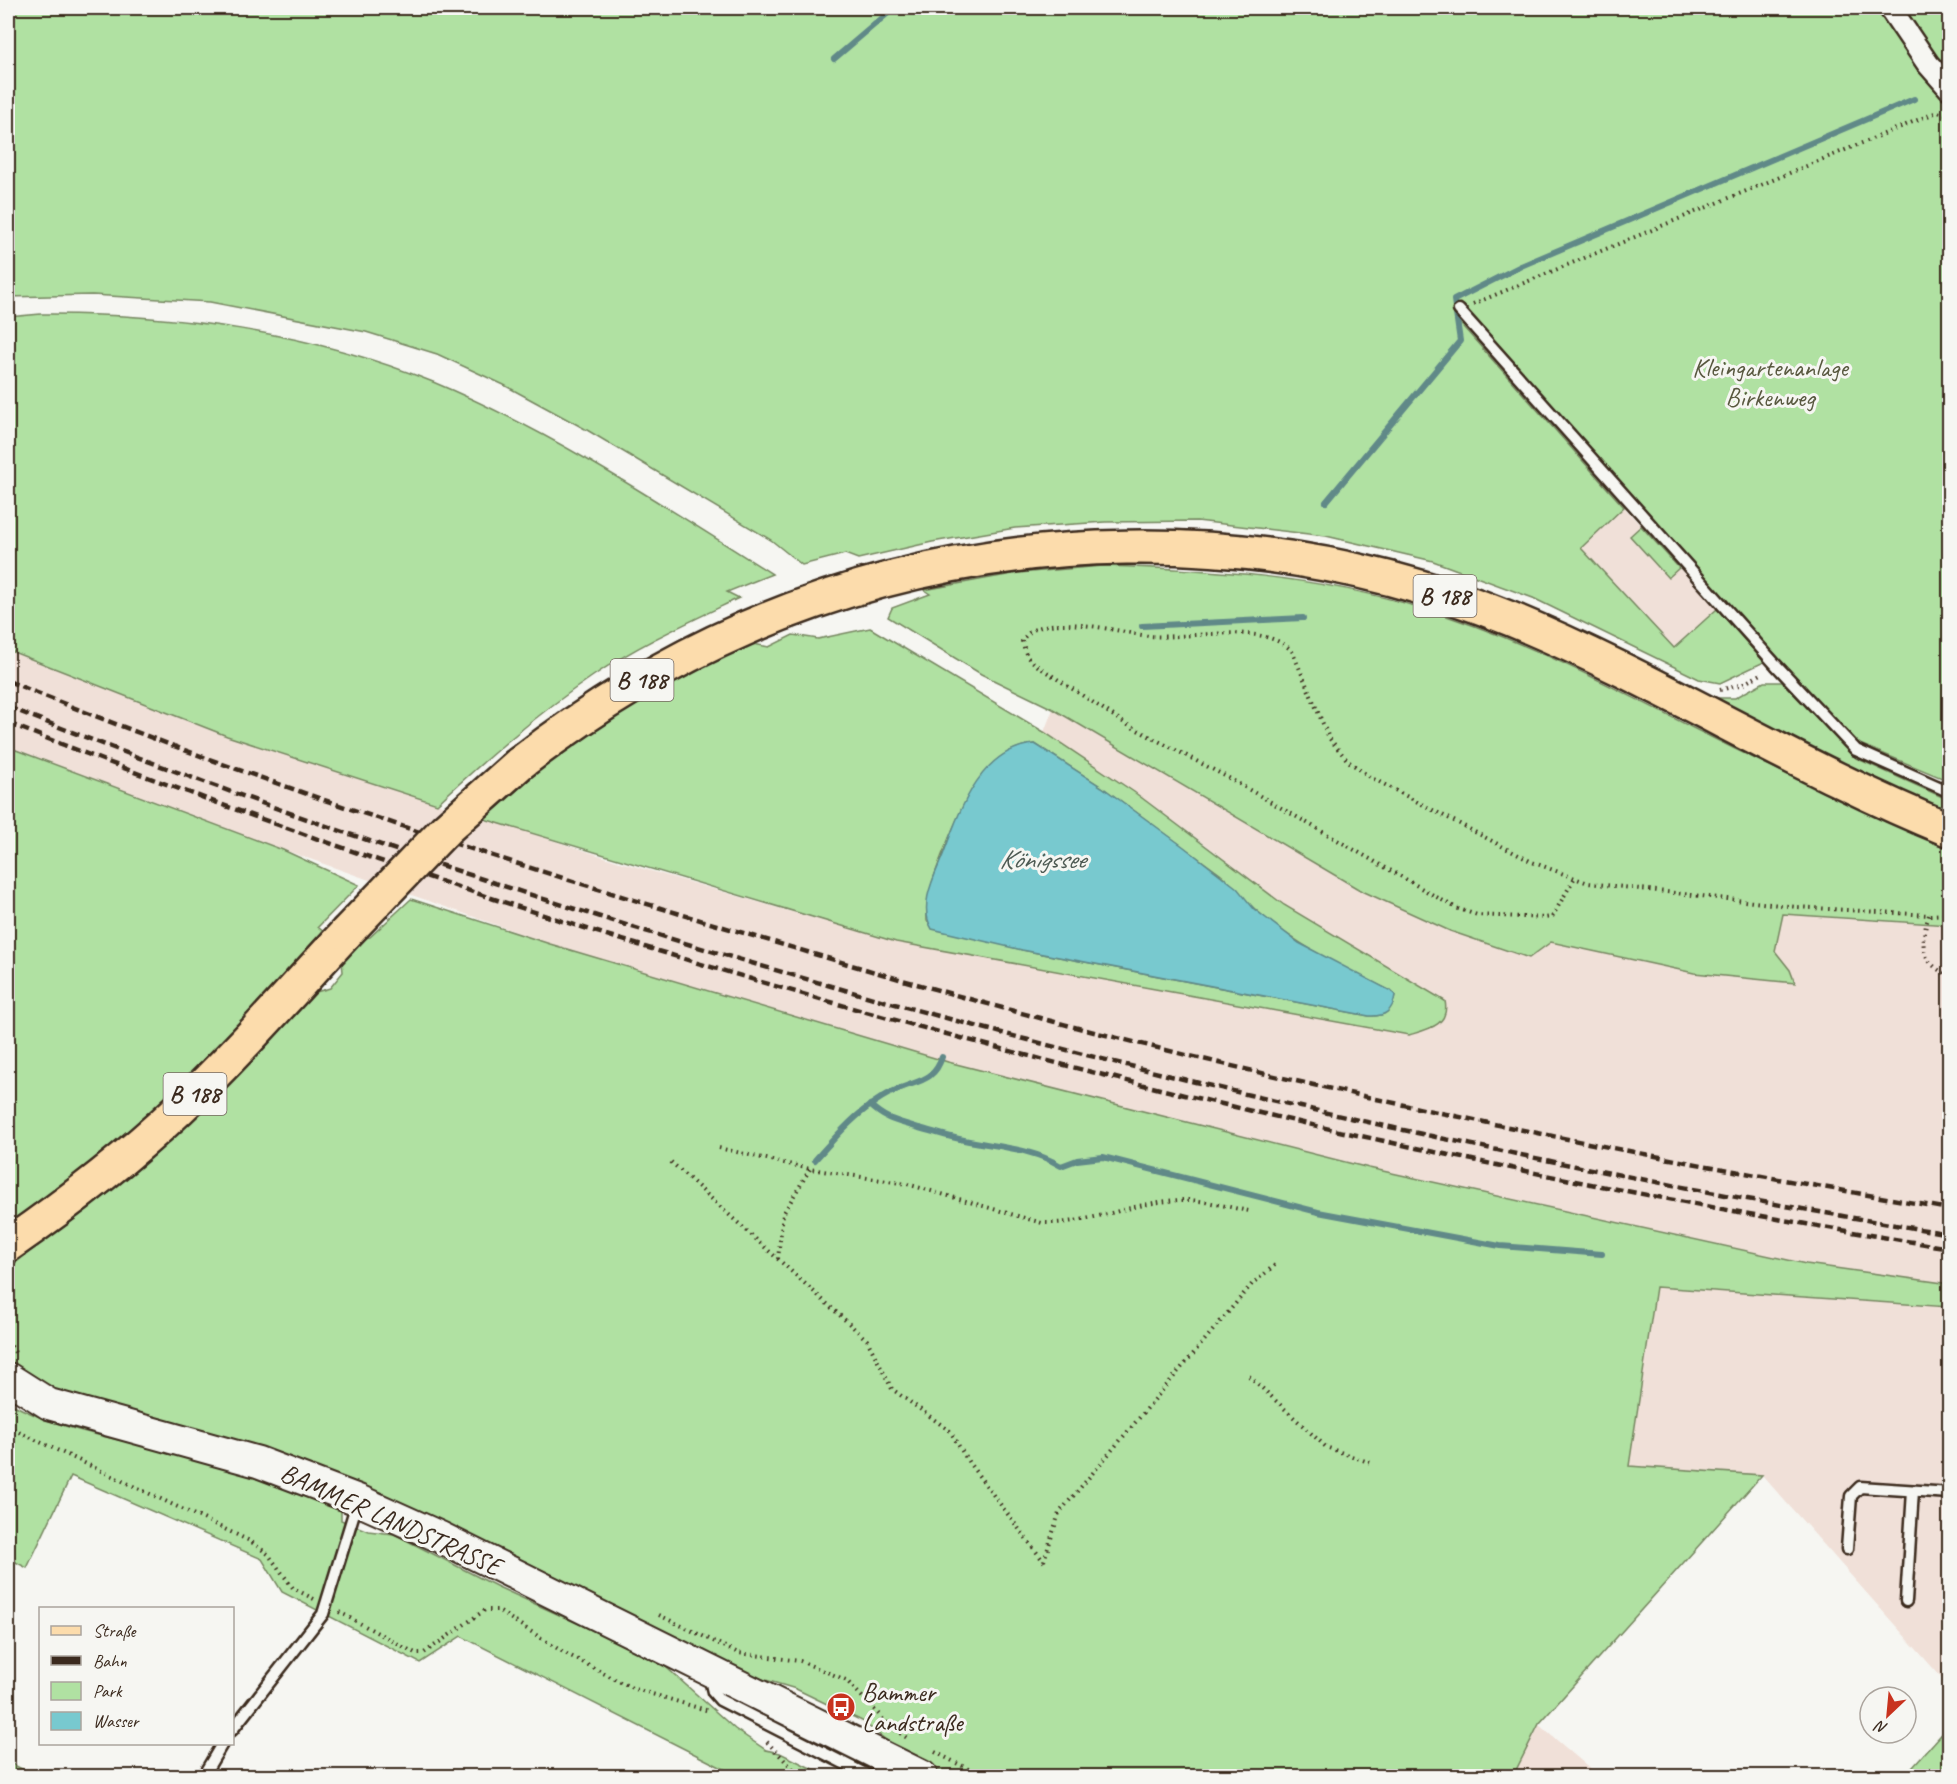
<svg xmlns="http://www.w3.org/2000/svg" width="1957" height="1784" font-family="Caveat,sans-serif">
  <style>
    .built { fill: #f0e0d8 }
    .green { fill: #b0e1a2; stroke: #768660; stroke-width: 1.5; fill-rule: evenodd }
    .water { fill: #78c9cf; stroke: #608988; stroke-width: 1.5 }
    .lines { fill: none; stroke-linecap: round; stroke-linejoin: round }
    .stream { stroke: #608988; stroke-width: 6 }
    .lane-casing { stroke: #3b2a1e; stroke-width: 15 }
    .street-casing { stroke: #3b2a1e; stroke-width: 26 }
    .secondary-casing { stroke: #3b2a1e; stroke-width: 34 }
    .primary-casing { stroke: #3b2a1e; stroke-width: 38 }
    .path { stroke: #3b2a1e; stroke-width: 4; stroke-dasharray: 1.5 4.5; stroke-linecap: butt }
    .lane { stroke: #f6f6f2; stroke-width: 10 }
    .street { stroke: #f6f6f2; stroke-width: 21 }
    .secondary { stroke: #f6f6f2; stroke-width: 30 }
    .primary { stroke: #fcdcac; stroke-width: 33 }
    .rail { stroke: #3b2a1e; stroke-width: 4.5; stroke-dasharray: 9 4.5; stroke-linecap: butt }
    .primary-bridge-casing { stroke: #3b2a1e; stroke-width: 38; stroke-linecap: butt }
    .primary-bridge { stroke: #fcdcac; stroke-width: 33 }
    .labels { text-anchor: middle; stroke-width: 6; stroke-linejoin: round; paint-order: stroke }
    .shield { fill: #f6f6f2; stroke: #73675e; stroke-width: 1.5 }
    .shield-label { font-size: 24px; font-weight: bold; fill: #3b2a1e }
    .park-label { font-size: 26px; fill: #58583f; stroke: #f6f6f2 }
    .street-label { font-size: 26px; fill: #3b2a1e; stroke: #f6f6f2 }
    .poi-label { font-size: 26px; fill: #3b2a1e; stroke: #f6f6f2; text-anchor: start }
    .water-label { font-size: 27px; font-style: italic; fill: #4d5a53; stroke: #f6f6f2 }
  </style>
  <rect width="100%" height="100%" fill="#f6f6f2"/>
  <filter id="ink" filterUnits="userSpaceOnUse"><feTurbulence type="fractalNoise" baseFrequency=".0167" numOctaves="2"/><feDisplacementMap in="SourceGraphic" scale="12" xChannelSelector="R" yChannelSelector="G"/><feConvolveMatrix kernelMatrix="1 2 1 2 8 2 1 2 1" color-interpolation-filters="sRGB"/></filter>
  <g filter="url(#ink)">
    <g class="built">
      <path d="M 1624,507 L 1641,526 L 1630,535 L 1668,577 L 1679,568 L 1717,609 L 1674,648 L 1581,548 Z"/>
      <path d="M 8,650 L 227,736 L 620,862 L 896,942 L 1409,1035 L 1432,1028 L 1284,905 L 1206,845 L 1134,792 L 1044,732 L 1053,709 L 1360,890 L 1450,931 L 1550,942 L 1694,973 L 1794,983 L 1790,970 L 1775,951 L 1783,914 L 1949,925 L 1949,1284 L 1806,1264 L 1369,1168 L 948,1062 L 550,944 L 174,811 L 8,747 Z"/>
      <path d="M 1656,1287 L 1949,1307 L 1949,1686 L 1762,1475 L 1629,1466 Z"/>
      <path d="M 1539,1725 L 1599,1776 L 1513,1776 Z"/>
    </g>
    <g class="green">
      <path d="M 8,8 L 1878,8 L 1919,68 L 1949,105 L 1949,781 L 1855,742 L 1464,313 L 1457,320 L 1624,507 L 1581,548 L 1674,648 L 1717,609 L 1764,662 L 1720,683 L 1699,679 L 1533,598 L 1433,561 L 1326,536 L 1197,521 L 1105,522 L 1015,528 L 932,542 L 858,559 L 845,554 L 802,565 L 771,540 L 587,430 L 504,385 L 437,354 L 366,332 L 210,302 L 92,295 L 8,297 Z"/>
      <path d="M 1901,8 L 1949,8 L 1949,75 Z"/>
      <path d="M 41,314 C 172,313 311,332 433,382 C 553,432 663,505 772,574 L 727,592 L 739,598 C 689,622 638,645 593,676 C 537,714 487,758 437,804 L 227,736 L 8,650 L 8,317 Z"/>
      <path d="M 1641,526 L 1679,568 L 1668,578 L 1630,536 Z"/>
      <path d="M 1103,566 C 1210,569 1318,576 1421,608 C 1516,636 1603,682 1691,727 C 1776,770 1862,810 1949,848 L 1949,925 L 1783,914 L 1775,951 L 1790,970 L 1795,983 L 1694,973 L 1551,942 L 1529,958 L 1450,931 L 1360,890 L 1053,709 L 981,674 L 888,617 L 892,608 L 930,594 L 924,590 L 1018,573 Z"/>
      <path d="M 870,628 L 1044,732 L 1134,792 L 1284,905 L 1445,1001 C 1450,1025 1429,1029 1409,1035 L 896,942 L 484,819 L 557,755 L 619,713 L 680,677 L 753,644 L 769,647 L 793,635 L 818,639 ZM 1035,744 L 1102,787 L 1220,874 C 1234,885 1243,899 1256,910 C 1295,945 1344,968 1391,991 L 1395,995 C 1392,1011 1385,1017 1369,1016 L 1022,950 L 927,921 C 926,895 935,873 944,850 C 961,809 984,748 1035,744 Z"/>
      <path d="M 1764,682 L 1782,682 L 1856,758 L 1949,800 L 1949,816 L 1703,698 L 1735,698 Z"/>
      <path d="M 8,747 L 283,850 L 359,885 L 318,927 L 326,934 C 233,1034 129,1158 8,1225 Z"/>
      <path d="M 411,899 L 550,944 L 948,1062 L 1369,1168 L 1806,1264 L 1950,1284 L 1949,1307 L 1656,1287 L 1629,1466 L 1762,1475 L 1539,1724 L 1513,1776 L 951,1776 L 896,1748 L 862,1721 L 796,1689 L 749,1675 L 52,1389 L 8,1360 L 8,1269 L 78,1213 L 309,994 L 330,988 L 343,972 L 342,962 L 363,938 L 370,937 Z"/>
      <path d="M 8,1402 C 63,1433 132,1441 193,1457 C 243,1471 292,1491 341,1509 L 341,1520 L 368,1531 L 394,1534 L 498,1587 L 658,1660 L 735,1729 L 766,1750 L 780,1753 L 827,1776 L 731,1776 L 732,1773 L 461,1636 L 420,1663 L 282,1592 L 262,1559 L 71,1476 L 27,1568 L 8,1558 Z"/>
      <path d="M 1949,1726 L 1949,1776 L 1904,1776 Z"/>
      <path d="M 8,1762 L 30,1773 L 28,1776 L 8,1776 Z"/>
    </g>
    <path class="water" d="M 1035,744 L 1102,787 L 1184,847 L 1237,888 L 1254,909 L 1299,943 L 1391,991 L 1395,995 C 1393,1011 1385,1017 1369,1016 L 1022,950 L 932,929 C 918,906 934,877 943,855 C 959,812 980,748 1035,744 Z"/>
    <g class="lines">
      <g class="stream">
        <path d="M 834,59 L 894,8"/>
        <path d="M 1326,502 L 1460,341 L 1454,300 L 1521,266 L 1914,99"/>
        <path d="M 1142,626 L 1303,618"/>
        <path d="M 870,1105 C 887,1121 898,1121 919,1128 C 934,1132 948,1137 964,1140 C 997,1147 1032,1148 1061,1166 L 1077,1160 L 1103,1157 L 1318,1212 L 1500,1246 L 1602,1254"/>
        <path d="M 815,1160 C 832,1141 848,1122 868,1107 C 876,1101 887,1094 896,1090 C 918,1080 934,1082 942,1057"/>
      </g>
      <g class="lane-casing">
        <g id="lane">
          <path d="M 1459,310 L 1776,665 L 1856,750 L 1950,792"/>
          <path d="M 1847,1549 L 1851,1496 L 1860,1487 L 1950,1493"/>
          <path d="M 1906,1601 L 1913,1491"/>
          <path d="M 709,1675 L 713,1692 L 720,1700 L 869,1776"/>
          <path d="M 232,1730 L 323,1614 L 357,1503"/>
          <path d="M 203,1776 L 222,1744"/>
        </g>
      </g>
      <g class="street-casing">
        <path id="street" d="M 1890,8 L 1928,64 L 1950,89"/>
      </g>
      <g class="secondary-casing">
        <path id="secondary" d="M 8,1378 L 49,1404 L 258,1462 L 358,1500 L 440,1537 L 922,1776"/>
      </g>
      <g class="primary-casing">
        <g id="primary">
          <path d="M 519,764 C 589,710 663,664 744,629 C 985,524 1267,519 1511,619 C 1661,681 1799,769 1950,830"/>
          <path d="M 8,1245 C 67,1204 126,1159 179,1109 C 238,1053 291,992 346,933"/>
        </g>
      </g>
      <g class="path">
        <path d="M 1473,304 L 1937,112 L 1950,115"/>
        <path d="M 1720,690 L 1743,684 L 1763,673"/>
        <path d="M 1574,879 L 1552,917 L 1545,918 L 1477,915 L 1456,908 L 1227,777 L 1126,724 L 1039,667 L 1027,657 L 1022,641 C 1039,608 1121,633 1149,636 C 1191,640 1261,620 1292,651 L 1329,738 L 1348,761 L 1370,777 L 1532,862 L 1588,883 L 1797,907 L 1929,915 L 1950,914"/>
        <path d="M 1929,915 C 1920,944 1919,962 1950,976"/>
        <path d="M 719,1148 L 810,1169 L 907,1184 L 1042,1223 C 1090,1225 1132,1202 1180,1200 C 1202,1199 1227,1207 1249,1211"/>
        <path d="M 671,1162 L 867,1340 L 892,1389 L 950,1431 L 969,1463 L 1044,1562"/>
        <path d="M 778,1259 L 783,1214 L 810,1169"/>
        <path d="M 8,1286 L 8,1303"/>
        <path d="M 8,1341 L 16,1354"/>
        <path d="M 1249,1376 L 1326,1447 L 1371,1463"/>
        <path d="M 8,1427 L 250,1541 L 268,1554 L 293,1588 L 314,1599"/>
        <path d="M 1044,1561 L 1059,1513 L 1252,1284 L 1275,1265"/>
        <path d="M 339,1612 L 415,1653 L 424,1653 L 485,1610 L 497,1610 L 563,1652 L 632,1688 L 709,1711"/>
        <path d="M 659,1615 L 738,1653 L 800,1661 L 846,1680 L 891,1727 L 907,1738"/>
        <path d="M 767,1742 L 794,1770 L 805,1776"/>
        <path d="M 935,1752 L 982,1776"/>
      </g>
      <use href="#lane" class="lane"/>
      <use href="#street" class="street"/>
      <use href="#secondary" class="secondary"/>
      <use href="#primary" class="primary"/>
      <g class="rail">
        <path d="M 8,681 C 226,771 452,845 677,913 C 820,956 962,999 1106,1035 C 1385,1106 1666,1161 1950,1209"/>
        <path d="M 8,707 C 633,955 1286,1126 1950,1234"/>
        <path d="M 8,723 C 632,971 1286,1142 1950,1248"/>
      </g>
      <g class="primary-bridge-casing">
        <path id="primary-bridge" d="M 346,933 L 446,829 L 519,764"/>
      </g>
      <use href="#primary-bridge" class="primary-bridge"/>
    </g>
  </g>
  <defs>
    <g id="bus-disc" transform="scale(1.5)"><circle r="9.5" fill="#c8321e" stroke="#f6f6f2"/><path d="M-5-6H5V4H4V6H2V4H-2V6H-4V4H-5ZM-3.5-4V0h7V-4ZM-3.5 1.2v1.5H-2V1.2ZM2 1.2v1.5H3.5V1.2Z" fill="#fff"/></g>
  </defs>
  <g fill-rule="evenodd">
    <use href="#bus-disc" x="841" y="1707"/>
  </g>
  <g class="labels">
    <g class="shield">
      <rect x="1413.5" y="575" width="63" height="42" rx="4.5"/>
      <rect x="610.5" y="659" width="63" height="42" rx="4.5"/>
      <rect x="163.5" y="1073" width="63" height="42" rx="4.5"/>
    </g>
    <g class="shield-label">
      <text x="1445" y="604">B 188</text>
      <text x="642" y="688">B 188</text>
      <text x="195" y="1102">B 188</text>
    </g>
    <g class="park-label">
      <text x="1770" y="376">Kleingartenanlage<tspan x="1770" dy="30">Birkenweg</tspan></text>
    </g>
    <g class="street-label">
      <text transform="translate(391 1519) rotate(24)" y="9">BAMMER LANDSTRASSE</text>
    </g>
    <g class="poi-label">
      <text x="862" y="1701">Bammer<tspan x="862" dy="30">Landstraße</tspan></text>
    </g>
    <g class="water-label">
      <text x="1042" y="868">Königssee</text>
    </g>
  </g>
  <rect width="1957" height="1784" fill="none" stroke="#f6f6f2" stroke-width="30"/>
  <rect x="15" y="15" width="1927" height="1754" fill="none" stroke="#3b2a1e" stroke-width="2" filter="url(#ink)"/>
  <rect x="39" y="1607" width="195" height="138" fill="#f6f6f2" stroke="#aba49d" stroke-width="1.5"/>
  <rect x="51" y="1626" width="30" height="9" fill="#fcdcac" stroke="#aba49d" stroke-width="1.5"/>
  <text x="93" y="1637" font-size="18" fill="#3b2a1e">Straße</text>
  <rect x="51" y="1656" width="30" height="9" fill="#3b2a1e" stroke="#aba49d" stroke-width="1.5"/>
  <text x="93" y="1667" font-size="18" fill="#3b2a1e">Bahn</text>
  <rect x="51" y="1682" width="30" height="18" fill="#b0e1a2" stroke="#aba49d" stroke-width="1.5"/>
  <text x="93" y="1697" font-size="18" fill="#3b2a1e">Park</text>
  <rect x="51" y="1712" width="30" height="18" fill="#78c9cf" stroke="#aba49d" stroke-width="1.5"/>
  <text x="93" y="1727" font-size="18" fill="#3b2a1e">Wasser</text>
  <g transform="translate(1888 1715) rotate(206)"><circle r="28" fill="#f6f6f2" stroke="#aba49d" stroke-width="1.5"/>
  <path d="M0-4.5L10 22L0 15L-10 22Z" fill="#c8321e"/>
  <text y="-9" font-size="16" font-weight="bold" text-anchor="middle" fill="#3b2a1e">N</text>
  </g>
</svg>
